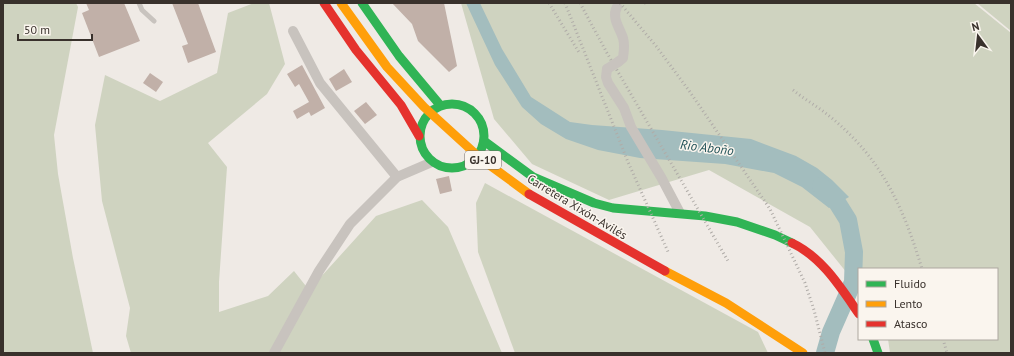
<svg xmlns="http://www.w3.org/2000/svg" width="1014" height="356" font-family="'PT Sans',sans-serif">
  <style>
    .green { fill: #cfd3c0 }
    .water { fill: #a3bdbe }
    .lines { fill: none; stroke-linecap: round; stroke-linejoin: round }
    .river { stroke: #a3bdbe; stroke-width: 18 }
    .building { fill: #c1b0a8 }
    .lane { stroke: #c8c3be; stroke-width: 5 }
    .street { stroke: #c8c3be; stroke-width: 10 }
    .fast { stroke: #30b455; stroke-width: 9 }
    .slow { stroke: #ff9f0a; stroke-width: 9 }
    .jam { stroke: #e5322d; stroke-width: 9 }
    .rail { stroke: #b0aca8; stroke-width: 3; stroke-dasharray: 1 3; stroke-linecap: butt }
    .street-bridge { stroke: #c8c3be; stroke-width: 10 }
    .slow-bridge { stroke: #ff9f0a; stroke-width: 9 }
    .jam-bridge { stroke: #e5322d; stroke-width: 9 }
    .labels { text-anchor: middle; stroke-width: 3; stroke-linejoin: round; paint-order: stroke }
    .shield { fill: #faf5ee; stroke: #736c66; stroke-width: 1 }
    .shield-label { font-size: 11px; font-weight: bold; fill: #39312c }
    .street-label { font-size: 12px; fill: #39312c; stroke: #faf5ee }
    .water-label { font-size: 13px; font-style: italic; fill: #235359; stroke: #faf5ee }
  </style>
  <rect width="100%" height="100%" fill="#efeae5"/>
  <g class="green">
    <path d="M 3,3 L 76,3 L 78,7 L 54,135 L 58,174 L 73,258 L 93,353 L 3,353 Z"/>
    <path d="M 254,3 L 269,3 L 285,64 L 267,94 L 208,143 L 227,167 L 219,282 L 219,312 L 268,296 L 294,271 L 309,290 L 376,216 L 422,200 L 448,227 L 502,353 L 131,353 L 126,336 L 130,308 L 102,201 L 95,125 L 105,75 L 160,101 L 217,73 L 228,13 Z"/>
    <path d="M 461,3 L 974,3 L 1011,33 L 1011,353 L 890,353 L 888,339 L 997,339 L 997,269 L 859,269 L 859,288 L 810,227 L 709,170 L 609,200 L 532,164 L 494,119 Z"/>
    <path d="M 977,3 L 1011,3 L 1011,31 Z"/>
    <path d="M 485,183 L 758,332 L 768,353 L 515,353 L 478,252 L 476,203 Z"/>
  </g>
  <path class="water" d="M 466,3 L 480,3 L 502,49 L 531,97 L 570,122 L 592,125 L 662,130 L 751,139 L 796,156 L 817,168 L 832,180 L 849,197 L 829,208 L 802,187 L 774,173 L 725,164 L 640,158 L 598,150 L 566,139 L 541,124 L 522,107 L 495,65 Z"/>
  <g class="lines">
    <path class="river" d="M 821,186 L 833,196 L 848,220 L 854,252 L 853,282 L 831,332 L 825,353"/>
  </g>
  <g class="building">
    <path d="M 86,3 L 124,3 L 140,41 L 99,57 L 82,13 L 89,10 Z"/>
    <path d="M 172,3 L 198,3 L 216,52 L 188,63 L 182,46 L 188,44 Z"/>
    <path d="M 392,3 L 444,3 L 457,66 L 449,72 L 418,41 L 412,24 Z"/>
    <path d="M 302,65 L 325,108 L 311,116 L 309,112 L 297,119 L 293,111 L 309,102 L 299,84 L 295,87 L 287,74 Z"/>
    <path d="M 344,69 L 352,82 L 336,91 L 329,79 Z"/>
    <path d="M 150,73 L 163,82 L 156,92 L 143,83 Z"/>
    <path d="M 366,102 L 377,115 L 365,124 L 354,111 Z"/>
    <path d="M 449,176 L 452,191 L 440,194 L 436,179 Z"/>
  </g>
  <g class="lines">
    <path class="lane" d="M 139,3 L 142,10 L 154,21"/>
    <g class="street">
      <path d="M 617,7 C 611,18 620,28 623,38 C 625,45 624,51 623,58 L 618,62"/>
      <path d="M 293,31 L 320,83 L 397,177"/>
      <path d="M 607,69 L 606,77 L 608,83 L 624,108 L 631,127 L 661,177 L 680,213"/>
      <path d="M 274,353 L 319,271 L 350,224 L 397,177 L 432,162"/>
    </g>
    <g class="fast">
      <path d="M 362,3 L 399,56 L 440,105"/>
      <circle cx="452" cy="136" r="32"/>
      <path d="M 484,141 L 533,177 L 594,203 L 613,208 L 705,216 L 737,222 L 775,235 L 792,243"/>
      <path d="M 873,339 L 878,353"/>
    </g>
    <path class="slow" d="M 665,271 L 726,303 L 803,353"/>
    <g class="jam">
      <path d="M 324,3 L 356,50 L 401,105 L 419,136"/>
      <path d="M 792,243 C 822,257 841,288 859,314"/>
    </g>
    <g class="rail">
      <path d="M 549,3 L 580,54"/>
      <path d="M 565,3 L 628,162 L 669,254"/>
      <path d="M 580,3 L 607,53 L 728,261"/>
      <path d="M 620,3 L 656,46 L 690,92 L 770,209 L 805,283 L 814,310 L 825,353"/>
      <path d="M 645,3 L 648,5"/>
      <path d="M 793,90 C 804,99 817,106 828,115 C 881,157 903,206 922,269"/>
      <path d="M 943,339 L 947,353"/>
    </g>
    <path class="street-bridge" d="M 607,69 L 618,62"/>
    <path class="slow-bridge" d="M 341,3 L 387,67 L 424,107 L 480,158 L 529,194"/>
    <path class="jam-bridge" d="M 529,194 L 665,271"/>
  </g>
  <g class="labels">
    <rect class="shield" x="465" y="151" width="36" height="18" rx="3"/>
    <g class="shield-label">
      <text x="483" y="164">GJ-10</text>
    </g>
    <g class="street-label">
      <text transform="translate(577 207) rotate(31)" y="4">Carretera Xixón-Avilés</text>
    </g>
    <g class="water-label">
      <text transform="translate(707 147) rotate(7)" y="5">Rio Aboño</text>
    </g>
  </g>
  <rect width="1014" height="356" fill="none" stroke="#39312c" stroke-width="8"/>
  <rect x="858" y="268" width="140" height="72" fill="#faf5ee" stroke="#ada7a0"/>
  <rect x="866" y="281" width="20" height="6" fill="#30b455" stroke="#ada7a0"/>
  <text x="894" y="288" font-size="12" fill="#39312c">Fluido</text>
  <rect x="866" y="301" width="20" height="6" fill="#ff9f0a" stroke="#ada7a0"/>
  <text x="894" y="308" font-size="12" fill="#39312c">Lento</text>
  <rect x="866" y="321" width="20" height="6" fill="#e5322d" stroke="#ada7a0"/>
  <text x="894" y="328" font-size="12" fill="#39312c">Atasco</text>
  <g transform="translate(978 36) rotate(345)" stroke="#faf5ee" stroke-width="3" paint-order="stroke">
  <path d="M0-3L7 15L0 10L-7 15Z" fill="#39312c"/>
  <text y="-6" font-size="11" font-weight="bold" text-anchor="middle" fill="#39312c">N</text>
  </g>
  <path d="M18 34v6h74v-6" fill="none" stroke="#39312c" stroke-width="2"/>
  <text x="24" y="34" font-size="12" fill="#39312c" stroke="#faf5ee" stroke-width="3" paint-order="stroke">50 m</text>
</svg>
